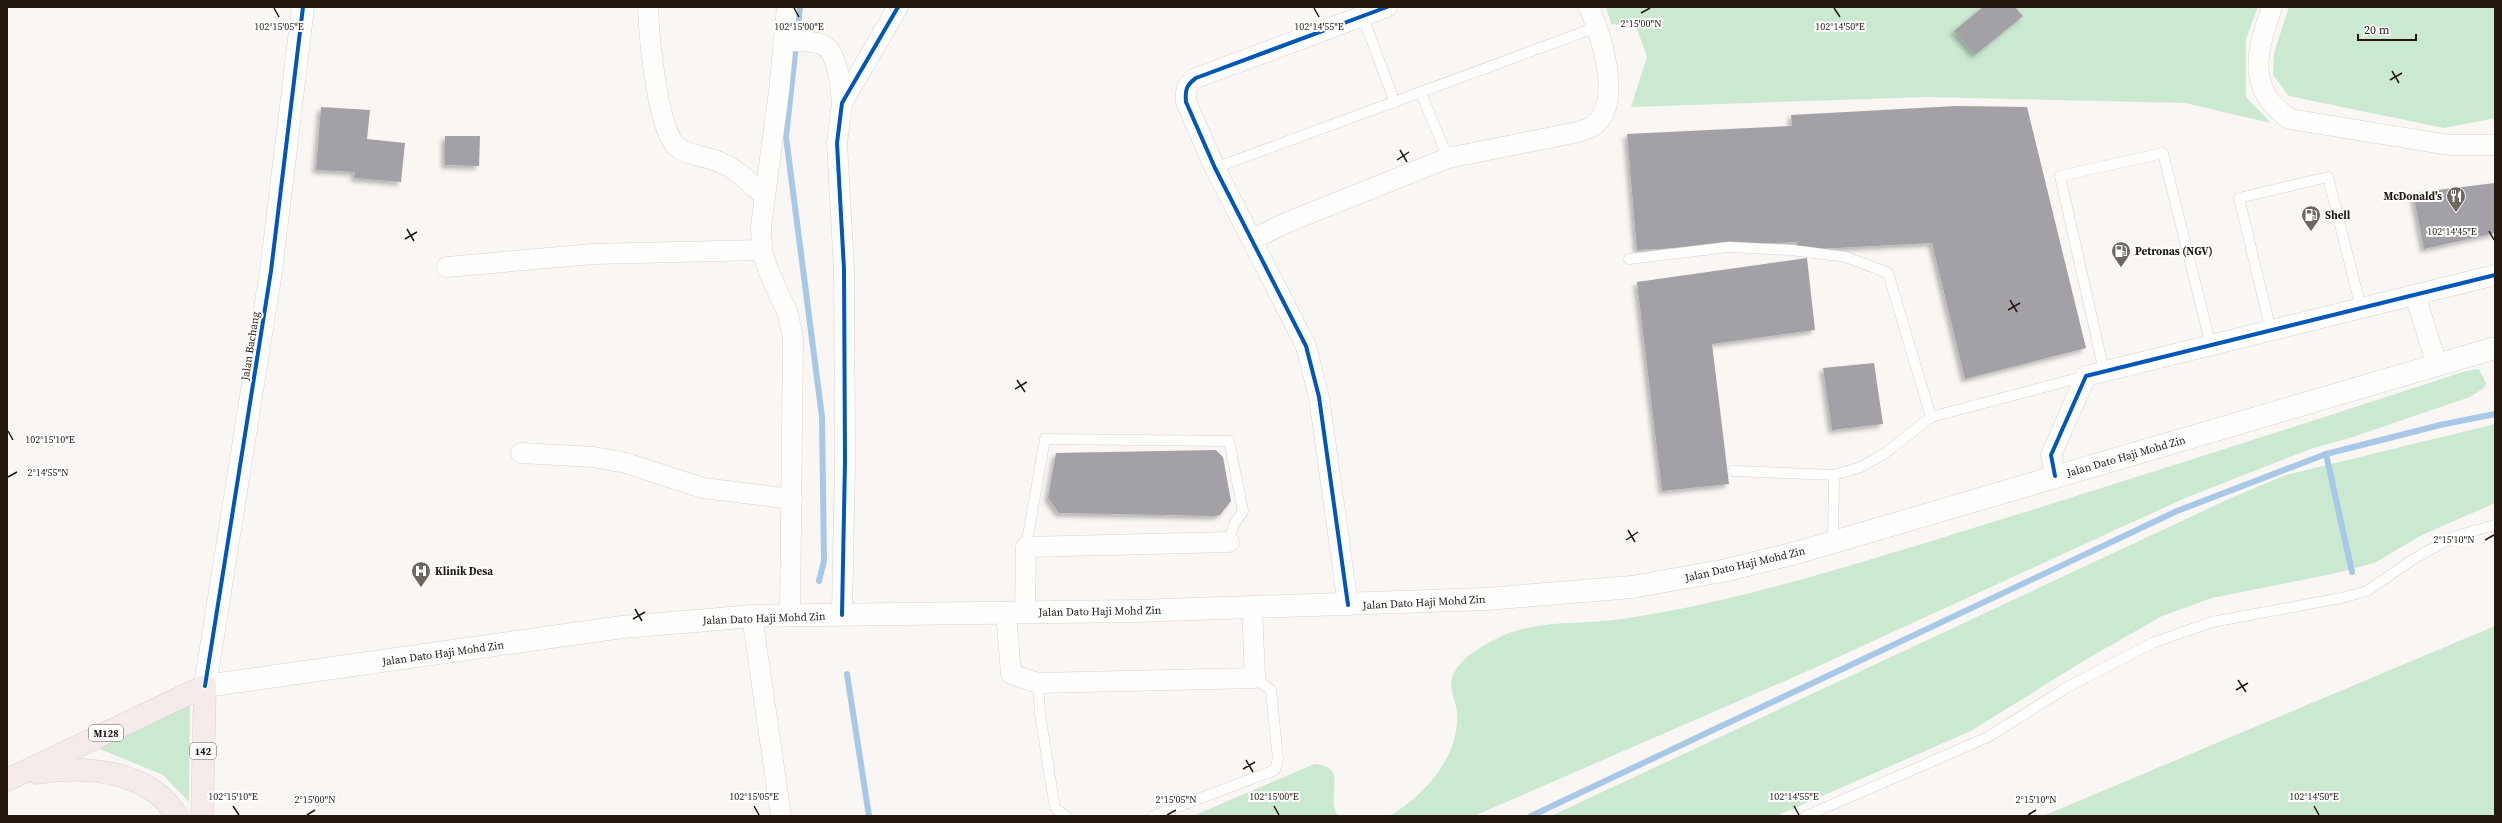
<svg xmlns="http://www.w3.org/2000/svg" width="2502" height="823" font-family="'Source Serif 4',serif">
  <style>
    .green { fill: #cbe8d1 }
    .lines { fill: none; stroke-linecap: round; stroke-linejoin: round }
    .stream { stroke: #a8c8e7; stroke-width: 6 }
    .building { fill: #a3a1a6; filter: url(#shadow) }
    .service-casing { stroke: #dad2ce; stroke-width: 11 }
    .minor-casing { stroke: #dad2ce; stroke-width: 21 }
    .tertiary-casing { stroke: #dad2ce; stroke-width: 23 }
    .secondary-casing { stroke: #dad2ce; stroke-width: 23 }
    .primary-casing { stroke: #d5d2d0; stroke-width: 23 }
    .service { stroke: #fefefd; stroke-width: 10 }
    .minor { stroke: #fefefd; stroke-width: 20 }
    .tertiary { stroke: #fefefd; stroke-width: 22 }
    .secondary { stroke: #fefefd; stroke-width: 22 }
    .primary { stroke: #f4ebea; stroke-width: 22 }
    .cycleway-casing { stroke: #fff; stroke-width: 6 }
    .cycleway { stroke: #0057b8; stroke-width: 4 }
    .ticks { fill: none; stroke: #241811; stroke-width: 1.5 }
    .labels { text-anchor: middle; stroke-width: 4; stroke-linejoin: round; paint-order: stroke }
    .shield { fill: #fff; stroke: #665d58; stroke-width: 1 }
    .shield-label { font-size: 10px; font-weight: bold; fill: #241811 }
    .poi-label { font-size: 11px; font-weight: bold; fill: #241811; stroke: #fff; text-anchor: start }
    .street-label { font-size: 11px; fill: #241811; stroke: #fff }
    .ticks-label { font-size: 10px; text-anchor: middle; fill: #241811; stroke: #fff; stroke-width: 4; stroke-linejoin: round; paint-order: stroke }
  </style>
  <defs>
    <filter id="shadow"><feDropShadow dx="-3.5" dy="3.5" stdDeviation="2" flood-color="#0004"/></filter>
  </defs>
  <rect width="100%" height="100%" fill="#f9f6f4"/>
  <g class="green">
    <path d="M 1606,7 L 2258,7 L 2246,39 L 2246,97 L 2271,123 L 2185,103 L 1926,97 L 1631,107 L 1647,57 L 1636,26 L 1611,24 Z"/>
    <path d="M 2289,7 L 2495,7 L 2495,118 L 2444,128 L 2289,96 L 2273,75 L 2274,53 Z"/>
    <path d="M 2479,369 L 2486,383 L 2484,388 L 2470,397 L 2353,437 L 2313,448 L 2185,498 L 1810,670 L 1474,816 L 1390,816 C 1425,794 1460,757 1457,712 C 1456,700 1448,689 1453,676 C 1458,659 1485,644 1500,637 C 1537,619 1582,625 1622,619 C 1668,612 1716,602 1762,590 C 1854,566 1944,537 2035,509 C 2179,464 2323,418 2466,371 Z"/>
    <path d="M 2495,424 L 2495,503 L 2422,535 L 2374,563 L 2332,574 L 2212,598 L 2162,616 L 2085,660 L 1971,731 L 1776,816 L 1551,816 L 2231,498 L 2286,475 Z"/>
    <path d="M 2495,626 L 2495,816 L 2043,816 Z"/>
    <path d="M 190,702 L 189,802 L 163,775 L 95,747 Z"/>
    <path d="M 1314,764 C 1351,767 1324,796 1338,816 L 1193,816 Z"/>
  </g>
  <g class="lines">
    <g class="stream">
      <path d="M 800,7 L 786,137 L 822,417 L 824,561 L 819,581"/>
      <path d="M 2326,454 L 2352,572"/>
      <path d="M 847,674 L 869,816"/>
      <path d="M 1531,816 L 2177,511 L 2326,454 L 2440,425 L 2495,414"/>
    </g>
  </g>
  <g class="building">
    <path d="M 1983,7 L 2015,7 L 2023,16 L 1975,55 L 1954,31 Z"/>
    <path d="M 1956,106 L 2027,107 L 2086,348 L 1965,379 L 1932,243 L 1798,250 L 1797,242 L 1637,250 L 1627,134 L 1792,126 L 1791,115 Z"/>
    <path d="M 321,107 L 370,110 L 367,139 L 405,143 L 401,182 L 354,178 L 355,172 L 316,170 Z"/>
    <path d="M 445,136 L 480,136 L 479,166 L 445,165 Z"/>
    <path d="M 2495,183 L 2495,233 L 2424,249 L 2413,193 Z"/>
    <path d="M 1807,258 L 1815,330 L 1712,344 L 1729,484 L 1662,491 L 1637,282 Z"/>
    <path d="M 1874,363 L 1883,424 L 1832,430 L 1823,368 Z"/>
    <path d="M 1216,450 L 1223,457 L 1231,501 L 1220,515 L 1215,516 L 1059,513 L 1048,498 L 1056,453 Z"/>
  </g>
  <g class="lines">
    <g class="service-casing">
      <g id="service">
        <path d="M 1363,17 L 1395,103"/>
        <path d="M 1421,93 L 1448,158"/>
        <path d="M 1215,168 L 1597,27"/>
        <path d="M 1629,259 L 1729,247 L 1791,250 L 1846,257 L 1888,273 L 1931,417"/>
        <path d="M 2271,331 L 2239,198 L 2328,177 L 2361,308"/>
        <path d="M 2104,371 L 2060,176 L 2163,153 L 2211,346"/>
        <path d="M 1733,471 L 1834,475 L 1861,467 L 1884,454 L 1931,417 L 2086,376"/>
        <path d="M 1833,542 L 1834,475"/>
        <path d="M 1026,547 L 1045,439 L 1229,441 L 1243,511 L 1234,524 L 1229,542"/>
        <path d="M 1038,683 L 1040,714 L 1055,808 L 1066,816"/>
        <path d="M 1153,816 L 1275,770 L 1278,759 L 1271,690 L 1255,678"/>
        <path d="M 1806,816 L 1988,737 L 2066,688 L 2152,643 L 2212,622 L 2341,598 L 2367,591 L 2412,560 L 2453,537 L 2495,525"/>
      </g>
    </g>
    <g class="minor-casing">
      <g id="minor">
        <path d="M 648,7 C 649,34 657,133 678,148 C 691,157 710,156 724,164 C 739,171 752,185 764,196"/>
        <path d="M 787,7 L 779,91 L 761,226 L 762,250 L 768,270 L 788,314 L 793,338 L 790,616"/>
        <path d="M 2272,7 C 2257,50 2245,90 2290,119 L 2449,145 L 2495,145"/>
        <path d="M 783,41 C 795,41 810,40 821,44 C 838,49 841,88 842,103"/>
        <path d="M 1253,239 L 1288,222 L 1448,158 L 1578,132 C 1583,130 1589,129 1593,126 C 1624,104 1601,35 1589,7"/>
        <path d="M 447,267 L 593,254 L 762,250"/>
        <path d="M 2415,295 L 2437,365"/>
        <path d="M 521,453 L 594,457 L 626,463 L 703,488 L 792,499"/>
        <path d="M 2055,476 L 2051,455 L 2086,376 L 2495,275"/>
        <path d="M 1348,605 L 1319,397 L 1306,346 L 1215,168 L 1186,102 C 1185,91 1186,85 1196,78 L 1387,7"/>
        <path d="M 1025,612 L 1026,547 L 1229,542"/>
        <path d="M 1006,613 L 1011,674 L 1038,683 L 1255,678 L 1252,608"/>
        <path d="M 842,615 L 845,461 L 844,269 L 837,143 L 842,103 L 898,7"/>
        <path d="M 752,616 L 781,816"/>
      </g>
    </g>
    <g class="tertiary-casing">
      <path id="tertiary" d="M 205,686 L 271,271 L 303,7"/>
    </g>
    <g class="secondary-casing">
      <path id="secondary" d="M 205,686 L 622,627 L 708,620 L 752,616 L 1137,611 L 1486,599 L 1632,587 L 1727,570 L 1796,553 L 2495,348"/>
    </g>
    <g class="primary-casing">
      <g id="primary">
        <path d="M 37,773 C 84,765 150,770 177,816"/>
        <path d="M 7,780 L 205,686 L 202,816"/>
      </g>
    </g>
    <use href="#service" class="service"/>
    <use href="#minor" class="minor"/>
    <use href="#tertiary" class="tertiary"/>
    <use href="#secondary" class="secondary"/>
    <use href="#primary" class="primary"/>
    <g class="cycleway-casing">
      <g id="cycleway">
        <path d="M 2055,476 L 2051,455 L 2086,376 L 2495,275"/>
        <path d="M 1348,605 L 1319,397 L 1306,346 L 1215,168 L 1186,102 C 1185,91 1186,85 1196,78 L 1387,7"/>
        <path d="M 842,615 L 845,461 L 844,269 L 837,143 L 842,103 L 898,7"/>
        <path d="M 205,686 L 271,271 L 303,7"/>
      </g>
    </g>
    <use href="#cycleway" class="cycleway"/>
  </g>
  <path class="ticks" d="M 274,8 L 279,17M 794,8 L 799,17M 1314,8 L 1319,17M 1834,8 L 1840,17M 1641,13 L 1650,8M 2392,71 L 2399,83M 2390,80 L 2402,73M 1400,150 L 1407,162M 1397,160 L 1409,152M 407,229 L 414,241M 2489,231 L 2494,240M 405,239 L 417,232M 2010,300 L 2017,312M 2008,310 L 2020,303M 1017,380 L 1025,392M 1015,389 L 1027,382M 8,431 L 13,440M 8,477 L 17,472M 1628,530 L 1635,542M 1626,540 L 1638,532M 2485,540 L 2494,535M 635,609 L 642,621M 633,619 L 645,612M 2238,680 L 2246,692M 2236,690 L 2248,683M 1246,760 L 1253,772M 1243,769 L 1255,762M 233,806 L 239,815M 754,806 L 759,815M 1274,806 L 1279,815M 1794,806 L 1799,815M 2314,806 L 2319,815M 307,815 L 315,810M 1167,815 L 1176,810M 2028,815 L 2036,810"/>
  <defs>
    <g id="restaurant-pin" transform="scale(1)"><path d="M0 17L-7.5 6A9.5 9.5 0 1 1 7.5 6Z" fill="#6f6660" stroke="#fff"/><path d="M-5-6h1v4h1v-4h1v4h1v-4h1v5L-1.5 .5V6h-2V.5L-5-1ZM5-6V6H3V1.5H1.5Q1.5-4 5-6Z" fill="#fff"/></g>
    <g id="fuel-pin" transform="scale(1)"><path d="M0 17L-7.5 6A9.5 9.5 0 1 1 7.5 6Z" fill="#6f6660" stroke="#fff"/><path d="M-5.5-6h7V0h2V4h1.3V-2.5L3-4.5l.8-.8L6-3V5H2.5V1h-1V6h-7ZM-4.2-4.7v3.2H.2V-4.7Z" fill="#fff"/></g>
    <g id="hospital-pin" transform="scale(1)"><path d="M0 17L-7.5 6A9.5 9.5 0 1 1 7.5 6Z" fill="#6f6660" stroke="#fff"/><path d="M-5-5h3v3.5h4V-5h3V5h-3V1.5h-4V5h-3Z" fill="#fff"/></g>
  </defs>
  <g fill-rule="evenodd">
    <use href="#restaurant-pin" x="2456" y="196"/>
    <use href="#fuel-pin" x="2311" y="215"/>
    <use href="#fuel-pin" x="2121" y="251"/>
    <use href="#hospital-pin" x="421" y="571"/>
  </g>
  <g class="labels">
    <g class="shield">
      <rect x="89" y="725" width="34" height="16" rx="3"/>
      <rect x="190" y="743" width="26" height="16" rx="3"/>
    </g>
    <g class="shield-label">
      <text x="106" y="737">M128</text>
      <text x="203" y="755">142</text>
    </g>
    <g class="poi-label">
      <text x="2442" y="200" text-anchor="end">McDonald's</text>
      <text x="2325" y="219">Shell</text>
      <text x="2135" y="255">Petronas (NGV)</text>
      <text x="435" y="575">Klinik Desa</text>
    </g>
    <g class="street-label">
      <text transform="translate(250 346) rotate(-81)" y="4">Jalan Bachang</text>
      <text transform="translate(2126 456) rotate(-16)" y="4">Jalan Dato Haji Mohd Zin</text>
      <text transform="translate(1745 564) rotate(-13)" y="4">Jalan Dato Haji Mohd Zin</text>
      <text transform="translate(1424 602) rotate(-3)" y="4">Jalan Dato Haji Mohd Zin</text>
      <text transform="translate(1100 611) rotate(-1)" y="4">Jalan Dato Haji Mohd Zin</text>
      <text transform="translate(764 618) rotate(-2)" y="4">Jalan Dato Haji Mohd Zin</text>
      <text transform="translate(443 653) rotate(-8)" y="4">Jalan Dato Haji Mohd Zin</text>
    </g>
  </g>
  <g class="ticks-label">
    <text x="1641" y="27">2°15'00"N</text>
    <text x="279" y="30">102°15'05"E</text>
    <text x="799" y="30">102°15'00"E</text>
    <text x="1319" y="30">102°14'55"E</text>
    <text x="1840" y="30">102°14'50"E</text>
    <text x="2452" y="235">102°14'45"E</text>
    <text x="50" y="443">102°15'10"E</text>
    <text x="48" y="476">2°14'55"N</text>
    <text x="2454" y="543">2°15'10"N</text>
    <text x="233" y="800">102°15'10"E</text>
    <text x="754" y="800">102°15'05"E</text>
    <text x="1274" y="800">102°15'00"E</text>
    <text x="1794" y="800">102°14'55"E</text>
    <text x="2314" y="800">102°14'50"E</text>
    <text x="315" y="803">2°15'00"N</text>
    <text x="1176" y="803">2°15'05"N</text>
    <text x="2036" y="803">2°15'10"N</text>
  </g>
  <rect width="2502" height="823" fill="none" stroke="#241811" stroke-width="16"/>
  <path d="M2358 34v6h58v-6" fill="none" stroke="#241811" stroke-width="2"/>
  <text x="2364" y="34" font-size="12" fill="#241811" stroke="#ffffff" stroke-width="3" paint-order="stroke">20 m</text>
</svg>
